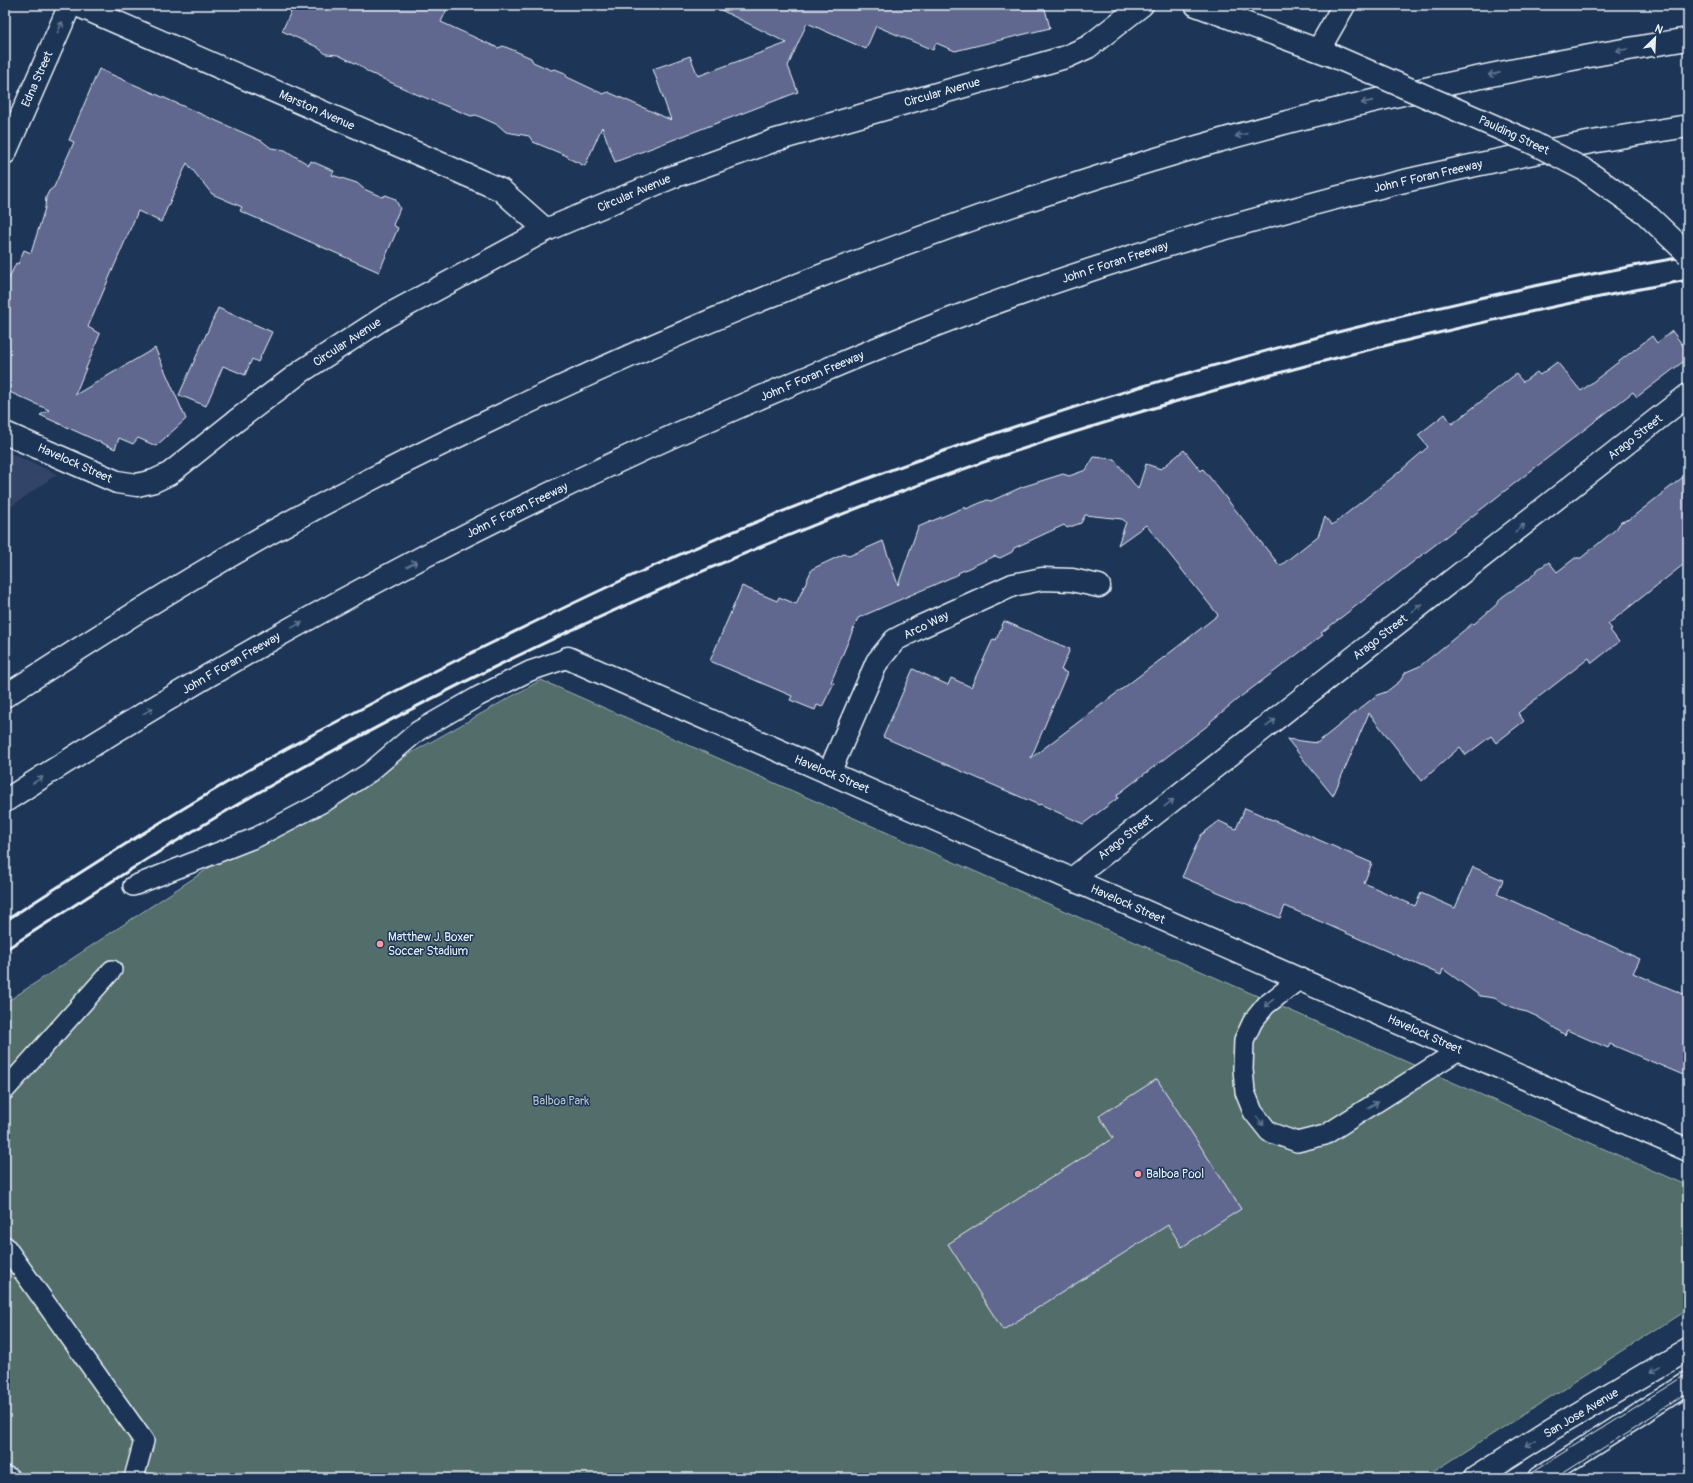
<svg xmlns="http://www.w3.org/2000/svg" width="1693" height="1483" font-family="Pangolin,sans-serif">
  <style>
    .built { fill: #314468 }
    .green { fill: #536d6a; stroke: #9eafb1 }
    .building { fill: #60688f; stroke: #e8f1f8 }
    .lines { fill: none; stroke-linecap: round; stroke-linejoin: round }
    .service-casing { stroke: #e8f1f8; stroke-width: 22 }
    .minor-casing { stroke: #e8f1f8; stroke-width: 25 }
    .tertiary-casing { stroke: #e8f1f8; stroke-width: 25 }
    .secondary-casing { stroke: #e8f1f8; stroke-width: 25 }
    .motorway-casing { stroke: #e8f1f8; stroke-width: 25 }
    .service { stroke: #1d3557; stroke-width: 19 }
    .minor { stroke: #1d3557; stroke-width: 22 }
    .tertiary { stroke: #1d3557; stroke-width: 22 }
    .secondary { stroke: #1d3557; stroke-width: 22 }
    .motorway { stroke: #1d3557; stroke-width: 22 }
    .tram { stroke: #e8f1f8; stroke-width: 1 }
    .rail { stroke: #e8f1f8; stroke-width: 3 }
    .minor-bridge-casing { stroke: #e8f1f8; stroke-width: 25; stroke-linecap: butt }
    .minor-bridge { stroke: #1d3557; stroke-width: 22 }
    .oneway { stroke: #64778f }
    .poi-dot { fill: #ff9aa2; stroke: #1d3557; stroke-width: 1.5 }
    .labels { text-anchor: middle; stroke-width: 3; stroke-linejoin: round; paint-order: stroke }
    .street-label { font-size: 12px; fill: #e8f1f8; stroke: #1d3557 }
    .poi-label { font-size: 12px; fill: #e8f1f8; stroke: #1d3557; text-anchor: start }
    .park-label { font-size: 12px; fill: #b4c3c6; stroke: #1d3557 }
  </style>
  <rect width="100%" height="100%" fill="#1d3557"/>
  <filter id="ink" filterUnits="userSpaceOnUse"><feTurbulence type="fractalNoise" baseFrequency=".025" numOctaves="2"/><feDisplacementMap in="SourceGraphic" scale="8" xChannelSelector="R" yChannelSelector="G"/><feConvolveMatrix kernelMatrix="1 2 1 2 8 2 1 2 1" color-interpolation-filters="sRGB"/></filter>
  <g filter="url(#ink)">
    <path class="built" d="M 5,451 L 57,474 L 5,511 Z"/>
    <path class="green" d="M 541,680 L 1688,1186 L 1688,1309 L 1424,1478 L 5,1478 L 5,1003 L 221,860 Z"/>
    <g class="building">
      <path d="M 294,5 L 449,5 L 441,22 L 498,48 L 503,46 L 513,50 L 531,58 L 533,62 L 551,70 L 555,69 L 565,73 L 567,77 L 603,94 L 608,92 L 671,120 L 653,69 L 690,56 L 698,76 L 787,43 L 711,5 L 1044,5 L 1050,28 L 955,51 L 936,43 L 933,50 L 876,26 L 866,49 L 807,23 L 788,66 L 798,92 L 615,162 L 602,127 L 585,166 L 572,160 L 565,155 L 533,142 L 529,136 L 506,132 L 498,125 L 476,115 L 471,116 L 416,94 L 368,72 L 359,65 L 338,55 L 326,54 L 317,47 L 282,31 Z"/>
      <path d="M 99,69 L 262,141 L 271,148 L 285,150 L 309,165 L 311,161 L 334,171 L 332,175 L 357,183 L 364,189 L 382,197 L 386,195 L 395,199 L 400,208 L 393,225 L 398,228 L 379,272 L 240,211 L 242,207 L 212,194 L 187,163 L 161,222 L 138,211 L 88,327 L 100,334 L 75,395 L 155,348 L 186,419 L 156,446 L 138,438 L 133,444 L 119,438 L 115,449 L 40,415 L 49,410 L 5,390 L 5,287 L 16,263 L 18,264 L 24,250 L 31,253 L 45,208 L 46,197 L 49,191 L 54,187 L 74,142 L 69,140 Z"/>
      <path d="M 218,308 L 272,332 L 258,362 L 252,359 L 245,375 L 223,366 L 206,406 L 179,395 Z"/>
      <path d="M 1672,331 L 1688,352 L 1688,358 L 1637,397 L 1633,392 L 1321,633 L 1323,635 L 1239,698 L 1210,722 L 1211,723 L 1117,795 L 1118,798 L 1083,824 L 1040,804 L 1039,805 L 883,737 L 913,669 L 948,685 L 951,678 L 971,687 L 993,639 L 996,640 L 1004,621 L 1070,649 L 1061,670 L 1067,673 L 1031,758 L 1176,648 L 1218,615 L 1146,525 L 1118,545 L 1126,522 L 1122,519 L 1085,515 L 1081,523 L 1067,528 L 1064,525 L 1014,548 L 1012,552 L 1000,558 L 995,556 L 958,573 L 959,574 L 858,618 L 831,682 L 834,683 L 822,707 L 817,705 L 815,710 L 790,700 L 792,696 L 710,661 L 742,586 L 777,601 L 779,597 L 796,604 L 812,569 L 844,554 L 849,556 L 883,541 L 898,585 L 918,527 L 965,507 L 966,509 L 987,500 L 991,501 L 1022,487 L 1063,474 L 1069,476 L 1086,470 L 1094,457 L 1114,459 L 1138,489 L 1146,464 L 1161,469 L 1184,450 L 1201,471 L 1203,469 L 1280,566 L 1318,536 L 1325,517 L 1332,525 L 1393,477 L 1428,447 L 1418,435 L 1445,414 L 1452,424 L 1516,374 L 1523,382 L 1537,372 L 1540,375 L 1557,362 L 1581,391 L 1652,336 L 1657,343 Z"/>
      <path d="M 1688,473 L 1688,561 L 1608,624 L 1612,629 L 1610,630 L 1619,642 L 1592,663 L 1589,658 L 1518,713 L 1524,721 L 1496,743 L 1491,736 L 1466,755 L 1460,747 L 1422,781 L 1369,713 L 1333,796 L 1287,739 L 1317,743 L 1377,695 L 1386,692 L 1400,681 L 1406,672 L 1420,666 L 1473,623 L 1474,624 L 1496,605 L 1502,597 L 1530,578 L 1538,569 L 1549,562 L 1557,572 L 1575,558 L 1581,558 L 1616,529 L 1621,522 L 1630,519 Z"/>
      <path d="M 1245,808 L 1372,863 L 1364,883 L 1415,906 L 1421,893 L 1455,908 L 1473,867 L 1503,880 L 1497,894 L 1640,959 L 1633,973 L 1688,996 L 1688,1077 L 1610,1044 L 1608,1048 L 1567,1030 L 1565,1035 L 1538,1017 L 1527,1012 L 1518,1010 L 1494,998 L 1480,996 L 1443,969 L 1441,975 L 1285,906 L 1280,918 L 1182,877 L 1201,835 L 1219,821 L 1236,829 Z"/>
      <path d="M 1157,1079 L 1241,1209 L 1182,1247 L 1168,1225 L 1003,1330 L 948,1244 L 1113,1138 L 1099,1116 Z"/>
    </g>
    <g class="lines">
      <g class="service-casing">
        <g id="service">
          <path d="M 133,886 L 257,837 L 327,800 L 370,772 L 418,731 L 479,696 L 530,671 L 568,658"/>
          <path d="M 1300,979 L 1266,1005 L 1253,1021 L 1244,1040 L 1243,1069 L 1245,1092 L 1253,1112 L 1269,1132 L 1297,1142 L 1325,1135 L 1459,1050"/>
          <path d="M 5,1090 L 112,970"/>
          <path d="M 5,1246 L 144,1441 L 134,1478"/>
          <path d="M 5,1476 L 10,1478"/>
        </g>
      </g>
      <g class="minor-casing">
        <g id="minor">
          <path d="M 77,5 L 501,190 L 546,230"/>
          <path d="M 1196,5 L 1331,55"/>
          <path d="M 5,153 L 70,5"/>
          <path d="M 5,433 L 117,482 L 137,485 L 154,481 L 169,474 L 237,420 L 302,371 L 385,317 L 546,230 L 670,178 L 776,140 L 1066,57 L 1088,47 L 1142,5"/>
          <path d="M 568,658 L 1688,1150"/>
          <path d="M 829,773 L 877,662 L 895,640 L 920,627 L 1013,585 L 1042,579 L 1072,580 L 1099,586"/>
          <path d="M 1072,879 L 1688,395"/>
        </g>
      </g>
      <g class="tertiary-casing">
        <path id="tertiary" d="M 1319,49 L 1344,5"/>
      </g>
      <g class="secondary-casing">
        <g id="secondary">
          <path d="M 1475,1478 L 1552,1429 L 1688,1349"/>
          <path d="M 1539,1478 L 1688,1383"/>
        </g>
      </g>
      <g class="motorway-casing">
        <g id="motorway">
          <path d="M 5,696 C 72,654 138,610 206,570 C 311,507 421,453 531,401 C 746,300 969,213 1197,147 C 1358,100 1522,66 1688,39"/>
          <path d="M 5,801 C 141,712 282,631 425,556 C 553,490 683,429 816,374 C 870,351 923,329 978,309 C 1208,225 1446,163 1688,126"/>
        </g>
      </g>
      <use href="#service" class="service"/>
      <use href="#minor" class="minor"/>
      <use href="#tertiary" class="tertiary"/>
      <use href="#secondary" class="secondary"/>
      <use href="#motorway" class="motorway"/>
      <g class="tram">
        <path d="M 1523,1478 L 1688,1374"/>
        <path d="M 1554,1478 L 1688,1393"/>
      </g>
      <g class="rail">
        <path d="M 5,921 C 82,871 159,822 238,776 C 312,733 389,694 465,656 C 523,628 580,599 638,573 C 861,472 1094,395 1330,334 C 1448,304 1568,277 1688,256"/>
        <path d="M 5,950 C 87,897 169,844 254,795 C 455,680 667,580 884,498 C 1069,428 1262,374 1455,329 C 1532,311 1610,294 1688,280"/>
      </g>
      <g class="minor-bridge-casing">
        <path id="minor-bridge" d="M 1331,55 L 1533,143 L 1585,170 L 1645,213 L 1688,254"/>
      </g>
      <use href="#minor-bridge" class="minor-bridge"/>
    </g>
    <defs><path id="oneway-shaft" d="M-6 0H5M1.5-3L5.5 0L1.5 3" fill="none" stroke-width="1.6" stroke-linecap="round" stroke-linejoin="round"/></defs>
    <g class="oneway">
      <use href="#oneway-shaft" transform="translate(60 27) rotate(-66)"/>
      <use href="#oneway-shaft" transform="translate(1622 50) rotate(170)"/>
      <use href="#oneway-shaft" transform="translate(1494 74) rotate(169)"/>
      <use href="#oneway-shaft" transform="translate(1367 102) rotate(167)"/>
      <use href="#oneway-shaft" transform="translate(1241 135) rotate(165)"/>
      <use href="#oneway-shaft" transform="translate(1520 528) rotate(-38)"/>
      <use href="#oneway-shaft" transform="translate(412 564) rotate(-28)"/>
      <use href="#oneway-shaft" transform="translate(1417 608) rotate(-38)"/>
      <use href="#oneway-shaft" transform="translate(297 625) rotate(-29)"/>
      <use href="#oneway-shaft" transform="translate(148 711) rotate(-31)"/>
      <use href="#oneway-shaft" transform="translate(1271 723) rotate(-38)"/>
      <use href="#oneway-shaft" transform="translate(38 780) rotate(-32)"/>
      <use href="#oneway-shaft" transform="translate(1169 803) rotate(-38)"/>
      <use href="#oneway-shaft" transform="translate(1269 1003) rotate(140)"/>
      <use href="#oneway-shaft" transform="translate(1373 1105) rotate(-34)"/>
      <use href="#oneway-shaft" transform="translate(1260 1121) rotate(51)"/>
      <use href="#oneway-shaft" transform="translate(1654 1369) rotate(149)"/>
      <use href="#oneway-shaft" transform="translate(1531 1443) rotate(148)"/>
    </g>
  </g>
  <g class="poi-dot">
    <circle cx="380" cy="944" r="4"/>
    <circle cx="1138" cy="1174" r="4"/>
  </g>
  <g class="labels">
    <g class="street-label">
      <text transform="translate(37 79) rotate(-66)" y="4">Edna Street</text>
      <text transform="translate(942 92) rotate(-16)" y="4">Circular Avenue</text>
      <text transform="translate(317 110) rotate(24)" y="4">Marston Avenue</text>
      <text transform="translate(1514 135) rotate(25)" y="4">Paulding Street</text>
      <text transform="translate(1428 176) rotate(-13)" y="4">John F Foran Freeway</text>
      <text transform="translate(634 193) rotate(-23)" y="4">Circular Avenue</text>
      <text transform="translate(1115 262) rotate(-18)" y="4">John F Foran Freeway</text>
      <text transform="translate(347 342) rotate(-33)" y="4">Circular Avenue</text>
      <text transform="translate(812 376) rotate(-23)" y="4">John F Foran Freeway</text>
      <text transform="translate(1635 437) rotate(-38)" y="4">Arago Street</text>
      <text transform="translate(75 463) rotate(24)" y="4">Havelock Street</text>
      <text transform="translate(517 510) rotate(-26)" y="4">John F Foran Freeway</text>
      <text transform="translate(926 625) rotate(-26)" y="4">Arco Way</text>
      <text transform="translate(1380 637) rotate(-38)" y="4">Arago Street</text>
      <text transform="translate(231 663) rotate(-30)" y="4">John F Foran Freeway</text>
      <text transform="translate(832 774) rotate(23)" y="4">Havelock Street</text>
      <text transform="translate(1125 837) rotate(-38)" y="4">Arago Street</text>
      <text transform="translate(1128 904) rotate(24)" y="4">Havelock Street</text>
      <text transform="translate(1425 1034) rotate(24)" y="4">Havelock Street</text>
      <text transform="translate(1581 1413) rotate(-31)" y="4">San Jose Avenue</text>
    </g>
    <g class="poi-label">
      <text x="388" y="941">Matthew J. Boxer<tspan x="388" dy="14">Soccer Stadium</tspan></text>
      <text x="1146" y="1178">Balboa Pool</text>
    </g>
    <g class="park-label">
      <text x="561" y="1105">Balboa Park</text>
    </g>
  </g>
  <rect width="1693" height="1483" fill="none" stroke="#1d3557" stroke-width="20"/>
  <rect x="10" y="10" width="1673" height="1463" fill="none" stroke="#e8f1f8" stroke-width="1.5" filter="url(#ink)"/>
  <g transform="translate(1655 38) rotate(24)" stroke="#1d3557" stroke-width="3" paint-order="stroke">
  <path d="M0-3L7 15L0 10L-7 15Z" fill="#e8f1f8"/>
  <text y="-6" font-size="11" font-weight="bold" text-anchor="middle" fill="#e8f1f8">N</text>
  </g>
</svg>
